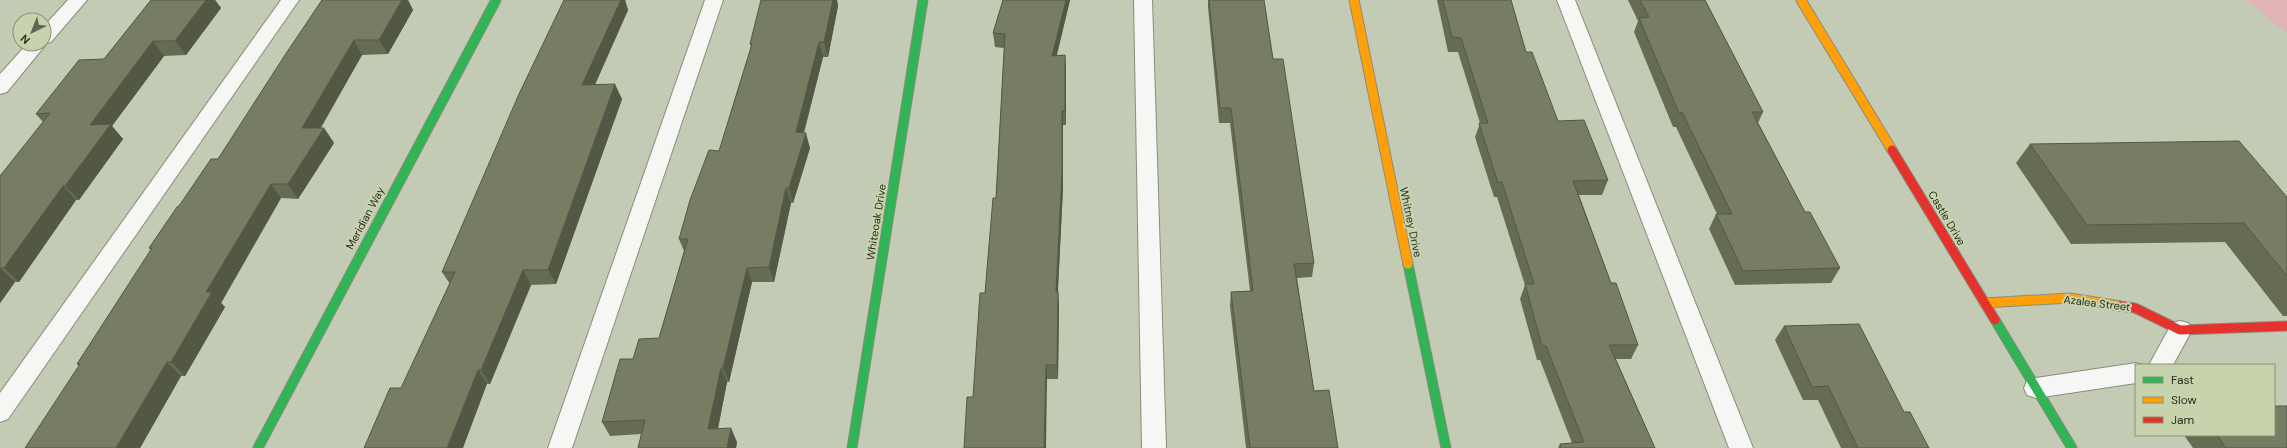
<svg xmlns="http://www.w3.org/2000/svg" width="2287" height="448" font-family="'DM Sans',sans-serif">
  <style>
    .green { fill: #e0b3b6 }
    .lines { fill: none; stroke-linecap: round; stroke-linejoin: round }
    .lane-casing { stroke: #888d7c; stroke-width: 2 }
    .street-casing { stroke: #888d7c; stroke-width: 2 }
    .fast-casing { stroke: #888d7c; stroke-width: 11 }
    .slow-casing { stroke: #888d7c; stroke-width: 11 }
    .jam-casing { stroke: #888d7c; stroke-width: 11 }
    .lane { fill: #f6f7f4; fill-rule: evenodd }
    .street { fill: #f6f7f4; fill-rule: evenodd }
    .fast { stroke: #30b455; stroke-width: 9 }
    .slow { stroke: #ff9f0a; stroke-width: 9 }
    .jam { stroke: #e5322d; stroke-width: 9 }
    .wall { fill: #666c54 }
    .shaded-wall { fill: #535845 }
    .building { fill: #777d62; stroke: #535845 }
    .labels { text-anchor: middle; stroke-width: 4; stroke-linejoin: round; paint-order: stroke }
    .street-label { font-size: 11px; fill: #2a2f20; stroke: #c7d3ad }
  </style>
  <rect width="100%" height="100%" fill="#c4cbb5"/>
  <path class="green" d="M 2247,0 L 2287,0 L 2287,34 Z"/>
  <g class="lines">
    <g class="lane-casing">
      <g id="lane">
        <path d="M 281,0 L 299,0 L 8,419 L 0,422 L 0,393 Z"/>
        <path d="M 705,0 L 723,0 L 572,448 L 548,448 Z"/>
        <path d="M 1134,0 L 1152,0 L 1166,448 L 1142,448 Z"/>
        <path d="M 1557,0 L 1575,0 L 1753,448 L 1729,448 Z"/>
      </g>
    </g>
    <g class="street-casing">
      <g id="street">
        <path d="M 68,0 L 87,0 L 51,42 L 47,43 L 7,92 L 0,94 L 0,74 L 27,44 L 44,44 L 44,26 Z"/>
        <path d="M 2180,321 L 2188,323 L 2192,330 L 2173,365 L 2149,365 L 2172,323 Z"/>
        <path d="M 2136,363 L 2142,365 L 2136,365 L 2136,383 L 2036,398 L 2027,395 L 2024,388 L 2027,381 L 2036,378 Z"/>
      </g>
    </g>
    <g class="fast-casing">
      <g id="fast">
        <path d="M 1408,264 L 1446,448"/>
        <path d="M 1995,320 L 2072,448"/>
        <path d="M 258,448 L 496,0"/>
        <path d="M 852,448 L 923,0"/>
      </g>
    </g>
    <g class="slow-casing">
      <g id="slow">
        <path d="M 1354,0 L 1408,264"/>
        <path d="M 1801,0 L 1892,150"/>
        <path d="M 1984,303 L 2070,298 L 2120,306"/>
      </g>
    </g>
    <g class="jam-casing">
      <g id="jam">
        <path d="M 1892,150 L 1995,320"/>
        <path d="M 2120,306 L 2135,308 L 2180,330 L 2287,326"/>
      </g>
    </g>
    <use href="#lane" class="lane"/>
    <use href="#street" class="street"/>
    <use href="#fast" class="fast"/>
    <use href="#slow" class="slow"/>
    <use href="#jam" class="jam"/>
  </g>
  <g class="wall">
    <path d="M 151,0 L 215,0 L 221,8 L 186,55 L 164,56 L 112,126 L 123,139 L 79,200 L 76,200 L 19,282 L 15,282 L 0,303 L 0,176 L 43,122 L 36,114 L 104,59 Z"/>
    <path d="M 322,0 L 408,0 L 413,10 L 388,54 L 362,55 L 321,128 L 324,128 L 334,143 L 298,199 L 281,198 L 221,303 L 225,307 L 185,376 L 181,376 L 140,448 L 25,448 L 79,366 L 77,364 L 151,250 L 149,248 L 179,206 L 218,159 Z"/>
    <path d="M 564,0 L 625,0 L 628,10 L 595,85 L 622,99 L 556,284 L 531,285 L 490,384 L 401,388 L 450,284 L 442,272 Z"/>
    <path d="M 761,0 L 837,0 L 838,6 L 828,57 L 823,57 L 804,133 L 810,148 L 793,203 L 791,203 L 774,282 L 752,282 L 729,382 L 727,382 L 718,429 L 737,442 L 736,448 L 638,448 L 641,434 L 610,436 L 602,422 L 633,359 L 659,338 L 684,251 L 679,239 L 719,151 L 751,47 L 750,44 Z"/>
    <path d="M 1003,0 L 1070,0 L 1057,55 L 1065,55 L 1066,70 L 1066,125 L 1063,125 L 1063,188 L 1058,291 L 1059,306 L 1058,379 L 1047,379 L 973,397 L 985,293 L 996,198 L 1004,48 L 995,47 L 993,33 Z"/>
    <path d="M 1208,0 L 1264,0 L 1273,59 L 1314,263 L 1312,277 L 1297,278 L 1314,391 L 1338,448 L 1246,448 L 1230,306 L 1231,292 L 1250,291 L 1230,123 L 1219,123 L 1208,7 Z"/>
    <path d="M 1437,0 L 1511,0 L 1526,52 L 1558,121 L 1608,180 L 1602,195 L 1579,195 L 1611,283 L 1638,345 L 1631,359 L 1616,359 L 1655,448 L 1558,448 L 1560,444 L 1572,443 L 1540,360 L 1537,360 L 1520,299 L 1525,285 L 1497,197 L 1494,197 L 1475,137 L 1480,123 L 1458,52 L 1448,52 Z"/>
    <path d="M 1628,0 L 1705,0 L 1763,112 L 1758,123 L 1805,212 L 1840,268 L 1831,283 L 1735,285 L 1709,229 L 1716,214 L 1717,214 L 1676,127 L 1673,127 L 1634,32 L 1638,21 Z"/>
    <path d="M 2030,144 L 2287,197 L 2287,316 L 2283,316 L 2225,242 L 2071,244 L 2016,163 Z"/>
    <path d="M 1784,326 L 1904,412 L 1929,448 L 1841,448 L 1818,400 L 1803,400 L 1775,340 Z"/>
    <path d="M 2184,435 L 2274,435 L 2287,448 L 2193,448 Z"/>
  </g>
  <g class="shaded-wall">
    <path d="M 200,0 L 215,0 L 221,8 L 186,55 L 175,41 Z"/>
    <path d="M 402,0 L 408,0 L 413,10 L 388,54 L 379,40 Z"/>
    <path d="M 616,0 L 625,0 L 628,10 L 588,100 L 582,85 Z"/>
    <path d="M 831,0 L 837,0 L 838,6 L 828,57 L 824,42 Z"/>
    <path d="M 1066,0 L 1070,0 L 1053,70 L 1052,56 Z"/>
    <path d="M 354,40 L 362,55 L 312,142 L 302,128 Z"/>
    <path d="M 153,41 L 164,56 L 112,126 L 123,139 L 79,200 L 65,186 L 90,125 Z"/>
    <path d="M 819,42 L 823,57 L 800,147 L 796,132 Z"/>
    <path d="M 1065,55 L 1066,70 L 1066,125 L 1065,111 Z"/>
    <path d="M 615,84 L 622,99 L 556,284 L 548,270 Z"/>
    <path d="M 1062,111 L 1063,125 L 1063,188 L 1057,306 L 1056,292 Z"/>
    <path d="M 324,128 L 334,143 L 298,199 L 288,184 Z"/>
    <path d="M 806,133 L 810,148 L 793,203 L 789,188 Z"/>
    <path d="M 271,184 L 281,198 L 221,303 L 225,307 L 185,376 L 171,362 L 206,292 Z"/>
    <path d="M 63,186 L 76,200 L 19,282 L 4,268 Z"/>
    <path d="M 786,188 L 791,203 L 774,282 L 769,267 Z"/>
    <path d="M 0,268 L 15,282 L 0,303 Z"/>
    <path d="M 747,268 L 752,282 L 729,382 L 723,368 Z"/>
    <path d="M 523,270 L 531,285 L 490,384 L 481,370 Z"/>
    <path d="M 1058,292 L 1059,306 L 1058,379 L 1057,365 Z"/>
    <path d="M 167,362 L 181,376 L 140,448 L 116,448 Z"/>
    <path d="M 1046,365 L 1047,379 L 1046,448 L 1044,448 Z"/>
    <path d="M 721,368 L 727,382 L 715,443 L 708,429 Z"/>
    <path d="M 478,370 L 487,384 L 463,448 L 447,448 Z"/>
    <path d="M 731,428 L 737,442 L 736,448 L 727,448 Z"/>
  </g>
  <g class="building">
    <path d="M 151,0 L 206,0 L 175,41 L 153,41 L 90,125 L 111,124 L 65,186 L 63,186 L 4,268 L 0,268 L 0,176 L 50,113 L 36,114 L 79,60 L 104,59 Z"/>
    <path d="M 322,0 L 402,0 L 379,40 L 354,40 L 302,128 L 324,128 L 288,184 L 271,184 L 206,292 L 212,292 L 171,362 L 167,362 L 116,448 L 25,448 L 80,364 L 77,364 L 152,248 L 149,248 L 177,207 L 179,206 L 211,159 L 218,159 L 285,55 Z"/>
    <path d="M 564,0 L 621,0 L 582,85 L 615,84 L 548,270 L 523,270 L 481,370 L 478,370 L 447,448 L 364,448 L 390,388 L 401,388 L 455,272 L 442,272 L 519,94 Z"/>
    <path d="M 761,0 L 833,0 L 824,42 L 819,42 L 796,132 L 806,133 L 789,188 L 786,188 L 769,267 L 747,268 L 723,368 L 721,368 L 708,429 L 731,428 L 727,448 L 638,448 L 645,420 L 602,422 L 620,359 L 633,359 L 639,339 L 659,338 L 688,239 L 679,239 L 690,200 L 709,150 L 719,151 L 752,44 L 750,44 Z"/>
    <path d="M 1003,0 L 1066,0 L 1052,56 L 1065,55 L 1065,111 L 1062,111 L 1062,174 L 1056,292 L 1058,291 L 1057,365 L 1046,365 L 1044,448 L 964,448 L 967,397 L 973,397 L 980,293 L 985,293 L 993,198 L 996,198 L 1005,34 L 993,33 Z"/>
    <path d="M 1209,0 L 1264,0 L 1273,59 L 1283,59 L 1314,263 L 1294,264 L 1314,391 L 1329,390 L 1338,448 L 1250,448 L 1231,292 L 1253,291 L 1231,108 L 1220,108 Z"/>
    <path d="M 1443,0 L 1511,0 L 1526,52 L 1532,52 L 1558,121 L 1584,120 L 1608,180 L 1573,181 L 1611,283 L 1616,283 L 1638,345 L 1609,345 L 1655,448 L 1561,448 L 1560,444 L 1584,442 L 1546,346 L 1542,346 L 1525,284 L 1534,284 L 1502,182 L 1498,183 L 1479,123 L 1488,123 L 1461,38 L 1452,37 Z"/>
    <path d="M 1640,0 L 1705,0 L 1763,112 L 1752,112 L 1805,212 L 1810,212 L 1840,268 L 1743,271 L 1716,214 L 1732,214 L 1682,112 L 1679,113 L 1639,18 L 1649,17 Z"/>
    <path d="M 2239,141 L 2287,197 L 2287,276 L 2244,223 L 2087,225 L 2030,144 Z"/>
    <path d="M 1859,324 L 1904,412 L 1910,412 L 1929,448 L 1858,448 L 1828,386 L 1812,387 L 1784,326 Z"/>
    <path d="M 2274,406 L 2287,406 L 2287,448 L 2226,448 L 2217,435 L 2274,435 Z"/>
  </g>
  <g class="labels">
    <g class="street-label">
      <text transform="translate(365 218) rotate(-62)" y="4">Meridian Way</text>
      <text transform="translate(1947 218) rotate(59)" y="4">Castle Drive</text>
      <text transform="translate(876 222) rotate(-81)" y="4">Whiteoak Drive</text>
      <text transform="translate(1411 222) rotate(78)" y="4">Whitney Drive</text>
      <text transform="translate(2097 303) rotate(7)" y="4">Azalea Street</text>
    </g>
  </g>
  <rect x="2135" y="364" width="140" height="72" fill="#c7d3ad" stroke="#889175"/>
  <rect x="2143" y="377" width="20" height="6" fill="#30b455" stroke="#889175"/>
  <text x="2171" y="384" font-size="12" fill="#2a2f20">Fast</text>
  <rect x="2143" y="397" width="20" height="6" fill="#ff9f0a" stroke="#889175"/>
  <text x="2171" y="404" font-size="12" fill="#2a2f20">Slow</text>
  <rect x="2143" y="417" width="20" height="6" fill="#e5322d" stroke="#889175"/>
  <text x="2171" y="424" font-size="12" fill="#2a2f20">Jam</text>
  <g transform="translate(32 32) rotate(223)"><circle r="19" fill="#c7d3ad" stroke="#889175"/>
  <path d="M0-3L7 15L0 10L-7 15Z" fill="#606654"/>
  <text y="-6" font-size="11" font-weight="bold" text-anchor="middle" fill="#2a2f20">N</text>
  </g>
</svg>
